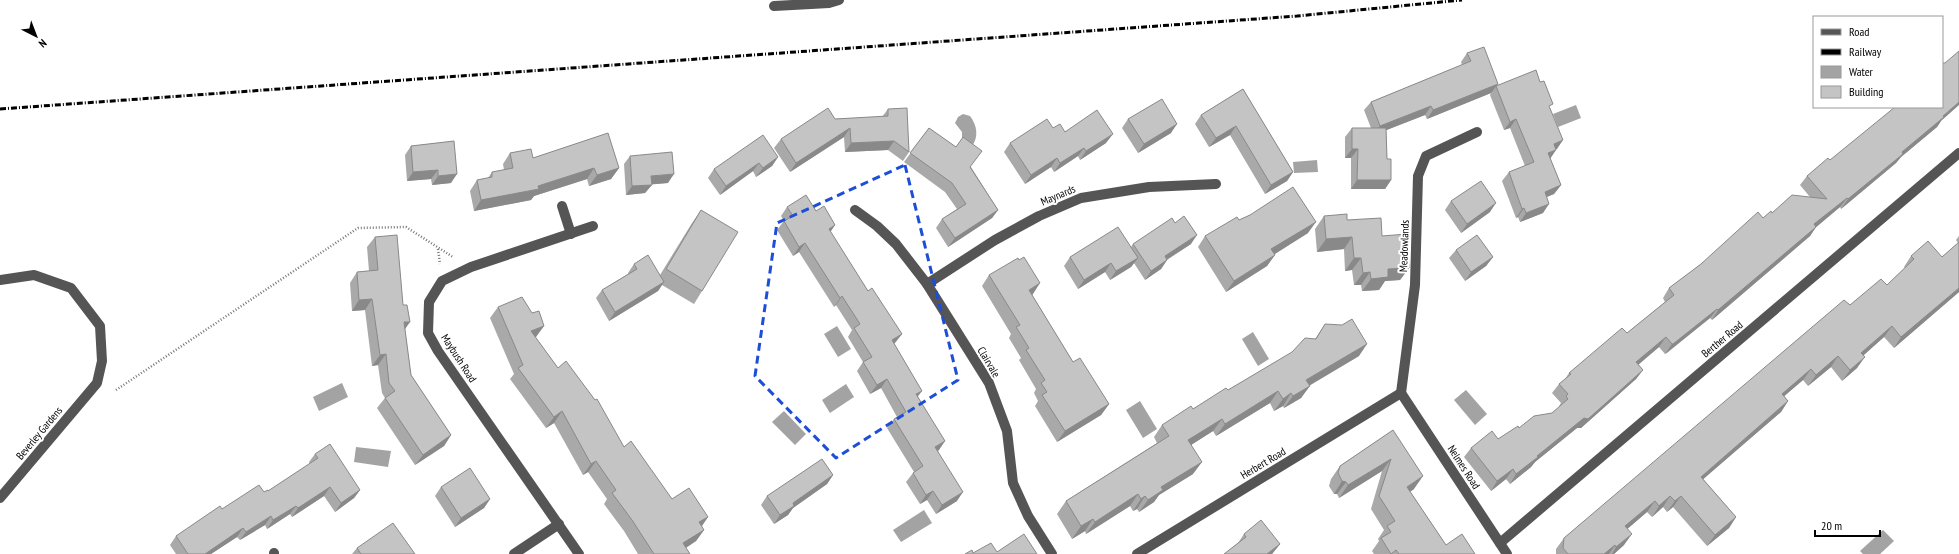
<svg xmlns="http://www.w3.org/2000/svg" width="1959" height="554" font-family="'PT Sans Narrow',sans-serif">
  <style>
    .water { fill: #a3a3a3 }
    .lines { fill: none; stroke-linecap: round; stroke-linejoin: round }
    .path { stroke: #777; stroke-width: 2.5; stroke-dasharray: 1 2; stroke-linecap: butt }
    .minor { stroke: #555; stroke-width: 10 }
    .rail { stroke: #000; stroke-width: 3; stroke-dasharray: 6 2 1 2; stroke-linecap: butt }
    .wall { fill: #a9a9a9 }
    .shaded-wall { fill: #898989 }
    .building { fill: #c4c4c4; stroke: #898989 }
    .marked { fill: none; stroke: #1d4ed8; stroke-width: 3; stroke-dasharray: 8 5; stroke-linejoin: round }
    .labels { text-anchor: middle; stroke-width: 4; stroke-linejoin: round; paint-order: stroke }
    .street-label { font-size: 11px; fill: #000; stroke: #fff }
  </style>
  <rect width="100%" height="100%" fill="#fff"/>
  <g class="water">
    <path d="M 1576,105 L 1581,118 L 1558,127 L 1553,114 Z"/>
    <path d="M 963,114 L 970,116 C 977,125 979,137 972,146 L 962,143 L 962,132 L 955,123 L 958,117 Z"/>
    <path d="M 1317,160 L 1318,172 L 1294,173 L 1293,162 Z"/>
    <path d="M 837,326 L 851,349 L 838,357 L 824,334 Z"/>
    <path d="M 1253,332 L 1269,359 L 1258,366 L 1242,339 Z"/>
    <path d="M 342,383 L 348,397 L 319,411 L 313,397 Z"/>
    <path d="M 846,384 L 854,397 L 830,413 L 822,400 Z"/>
    <path d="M 1466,390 L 1487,414 L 1475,425 L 1454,400 Z"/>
    <path d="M 1140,401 L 1157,429 L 1143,438 L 1126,410 Z"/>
    <path d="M 784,411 L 806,434 L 795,445 L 772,422 Z"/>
    <path d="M 356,447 L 391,451 L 388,467 L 354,462 Z"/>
    <path d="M 924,510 L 932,523 L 901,542 L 893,530 Z"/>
    <path d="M 1883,530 L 1894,541 L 1880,554 L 1863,554 L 1860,551 Z"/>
  </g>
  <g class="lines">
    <g class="path">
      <path d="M 438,249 L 440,264"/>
      <path d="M 116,390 L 358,228 L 406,227 L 453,257"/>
    </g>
    <g class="minor">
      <path d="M 774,6 L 829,3 L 839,0"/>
      <path d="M 562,206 L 571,234"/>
      <path d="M 855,210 L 877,226 L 896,244 L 927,284 L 989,383 L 1007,431 L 1013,483 L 1028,516 L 1052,554"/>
      <path d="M 0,280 L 34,275 L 71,288 L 100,326 L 102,361 L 97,383 L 0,498"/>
      <path d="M 927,284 L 995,240 L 1039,216 L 1081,198 L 1149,187 L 1216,184"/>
      <path d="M 1401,393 L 1415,285 L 1418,176 L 1426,156 L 1477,132"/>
      <path d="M 1401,393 L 1507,554"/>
      <path d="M 1500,543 L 1959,153"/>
      <path d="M 274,553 L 274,554"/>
      <path d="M 514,554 L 559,524"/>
      <path d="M 579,554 L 438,351 L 428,333 L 429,302 L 442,281 L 471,267 L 593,226"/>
      <path d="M 1137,554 L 1401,393"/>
    </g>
    <path class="rail" d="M 0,109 L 1297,16 L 1462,0"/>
  </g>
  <g class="wall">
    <path d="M 1467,53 L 1497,86 L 1550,108 L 1557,149 L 1556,149 L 1550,158 L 1561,185 L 1554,194 L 1547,197 L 1543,213 L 1520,222 L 1518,217 L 1516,218 L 1502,181 L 1509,172 L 1525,166 L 1510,128 L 1504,130 L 1490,95 L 1491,93 L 1427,119 L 1425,115 L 1386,130 L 1387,159 L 1391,180 L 1385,189 L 1351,189 L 1351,158 L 1345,158 L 1345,137 L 1352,128 L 1371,128 L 1364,110 L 1371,102 L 1462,65 L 1461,62 Z"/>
    <path d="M 1243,89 L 1293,172 L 1287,181 L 1265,194 L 1230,135 L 1209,147 L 1195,124 L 1201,115 Z"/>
    <path d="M 888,109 L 909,152 L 903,161 L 888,150 L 845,152 L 844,137 L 790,172 L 774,148 L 781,139 L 835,119 L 882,117 Z"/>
    <path d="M 1128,119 L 1171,133 L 1138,153 L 1122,128 Z"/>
    <path d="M 1941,121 L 1937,127 L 1901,157 L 1896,163 L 1841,209 L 1840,207 L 1816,227 L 1810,236 L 1712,320 L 1710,318 L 1667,353 L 1665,354 L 1659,347 L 1638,364 L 1643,370 L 1636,379 L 1581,428 L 1577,428 L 1535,462 L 1531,467 L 1510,484 L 1506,479 L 1491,491 L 1464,457 L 1471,448 L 1498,439 L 1552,413 L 1560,406 L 1559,406 L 1561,403 L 1552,393 L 1559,384 L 1565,379 L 1569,373 L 1627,333 L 1665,302 L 1663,298 L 1669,288 L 1763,218 L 1772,213 L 1810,197 L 1800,185 L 1807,176 L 1830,160 Z"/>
    <path d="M 929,128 L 956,147 L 971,167 L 998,210 L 992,218 L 948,247 L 936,228 L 942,219 L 957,209 L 945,192 L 904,162 Z"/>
    <path d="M 1053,128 L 1106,143 L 1080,160 L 1078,156 L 1054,172 L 1051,167 L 1025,184 L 1004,152 L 1010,143 Z"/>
    <path d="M 454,141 L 451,183 L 432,185 L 431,179 L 407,181 L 405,155 L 411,146 Z"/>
    <path d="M 510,153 L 533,158 L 619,168 L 611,179 L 589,186 L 587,179 L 534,196 L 531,200 L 474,211 L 470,191 L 477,180 L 488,178 L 492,172 L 504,170 L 503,164 Z"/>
    <path d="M 630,156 L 668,183 L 652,184 L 645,193 L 626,195 L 624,164 Z"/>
    <path d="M 778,157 L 772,166 L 756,177 L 753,171 L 720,195 L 708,178 L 714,169 Z"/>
    <path d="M 1451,201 L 1490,212 L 1461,233 L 1445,210 Z"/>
    <path d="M 787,207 L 816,211 L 835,225 L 830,232 L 868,291 L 902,334 L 894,343 L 918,396 L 939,450 L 938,451 L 957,501 L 936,514 L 927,500 L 920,504 L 906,482 L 913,473 L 914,472 L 887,428 L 894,419 L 897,417 L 881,388 L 870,394 L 857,371 L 863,362 L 848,337 L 852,330 L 836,305 L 834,307 L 799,252 L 793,256 L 777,230 L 784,221 L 781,216 Z"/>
    <path d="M 701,210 L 702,291 L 694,304 L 662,285 L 658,291 L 609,321 L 596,298 L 602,290 L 628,274 L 628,273 L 634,264 L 660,275 L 692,223 Z"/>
    <path d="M 1250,215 L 1308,233 L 1274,254 L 1267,266 L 1226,292 L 1198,247 L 1205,236 Z"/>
    <path d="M 1324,216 L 1347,220 L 1382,236 L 1409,268 L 1400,280 L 1385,281 L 1379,290 L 1362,291 L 1361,285 L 1354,285 L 1352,270 L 1345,271 L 1344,249 L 1317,252 L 1315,229 Z"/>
    <path d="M 1959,236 L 1959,292 L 1894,348 L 1884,337 L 1863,355 L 1857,368 L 1842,381 L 1831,367 L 1808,386 L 1803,380 L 1784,396 L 1788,401 L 1781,412 L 1703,479 L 1736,517 L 1729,528 L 1707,546 L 1673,507 L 1667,512 L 1663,507 L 1652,517 L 1647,512 L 1627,529 L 1624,545 L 1614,554 L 1556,554 L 1556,549 L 1564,538 L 1850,305 L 1887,285 L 1905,268 L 1904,267 L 1911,256 L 1942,257 L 1958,243 L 1956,240 Z"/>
    <path d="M 375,237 L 405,329 L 411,375 L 451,435 L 444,446 L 415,465 L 377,408 L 385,398 L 382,393 L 378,365 L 372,366 L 365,310 L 352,311 L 350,283 L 357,272 L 369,271 L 367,247 Z"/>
    <path d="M 1133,244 L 1191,244 L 1167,260 L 1161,269 L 1145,280 L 1134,263 L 1131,267 L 1110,280 L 1105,272 L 1078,289 L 1064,266 L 1070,257 L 1131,247 Z"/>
    <path d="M 1456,250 L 1493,257 L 1486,266 L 1465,281 L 1449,258 Z"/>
    <path d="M 989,275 L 1033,294 L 1032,295 L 1073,362 L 1109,404 L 1101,415 L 1057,442 L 1035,406 L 1038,401 L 1034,393 L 1036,389 L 1019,360 L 1021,358 L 1009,338 L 1011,334 L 982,286 Z"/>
    <path d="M 498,307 L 532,313 L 544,326 L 535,337 L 558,368 L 624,447 L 672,499 L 708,517 L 701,526 L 704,530 L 696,541 L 686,548 L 690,554 L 638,554 L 624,531 L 604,504 L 607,499 L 588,472 L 583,475 L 554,423 L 546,428 L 510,379 L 514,374 L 490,318 Z"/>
    <path d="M 1325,324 L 1359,356 L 1309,386 L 1301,398 L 1284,408 L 1283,406 L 1274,411 L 1270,403 L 1216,436 L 1213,431 L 1191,445 L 1193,474 L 1159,495 L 1154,502 L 1139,512 L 1137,509 L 1133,511 L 1130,506 L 1086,534 L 1085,531 L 1072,539 L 1057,514 L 1066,501 L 1157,443 L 1154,437 L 1162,425 L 1228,390 L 1315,339 Z"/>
    <path d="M 1393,430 L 1414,489 L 1410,492 L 1446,545 L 1475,554 L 1374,554 L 1372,551 L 1379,541 L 1378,539 L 1384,530 L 1371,509 L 1382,471 L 1339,498 L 1337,494 L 1334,494 L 1329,486 L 1331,479 L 1340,466 Z"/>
    <path d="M 315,454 L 360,490 L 354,498 L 335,512 L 324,496 L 292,517 L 290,514 L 267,529 L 265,525 L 240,540 L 237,537 L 211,554 L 176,554 L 170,545 L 176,536 L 222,509 L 268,491 L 310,464 L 309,462 Z"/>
    <path d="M 833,475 L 827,484 L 793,508 L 788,515 L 774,524 L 761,505 L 767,496 Z"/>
    <path d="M 441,487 L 490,499 L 484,508 L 455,527 L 435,496 Z"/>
    <path d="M 1244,534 L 1280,544 L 1272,554 L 1224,554 L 1238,543 Z"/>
    <path d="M 357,548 L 415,554 L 352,554 Z"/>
  </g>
  <g class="shaded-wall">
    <path d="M 1498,84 L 1491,93 L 1427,119 L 1433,110 Z"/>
    <path d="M 1959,102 L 1959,105 L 1941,121 L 1937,127 L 1901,157 L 1896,163 L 1841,209 L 1848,199 Z"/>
    <path d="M 1431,106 L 1425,115 L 1374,135 L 1380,126 Z"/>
    <path d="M 1516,119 L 1510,128 L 1504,130 L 1510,122 Z"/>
    <path d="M 1177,124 L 1171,133 L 1138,153 L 1144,144 Z"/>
    <path d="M 1236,126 L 1230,135 L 1209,147 L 1216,138 Z"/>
    <path d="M 850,128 L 844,137 L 790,172 L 796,163 Z"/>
    <path d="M 1113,134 L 1106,143 L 1080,160 L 1086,151 Z"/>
    <path d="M 1563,140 L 1557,149 L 1547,153 L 1554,144 Z"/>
    <path d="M 894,141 L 888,150 L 845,152 L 851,143 Z"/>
    <path d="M 1084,148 L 1078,156 L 1054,172 L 1060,163 Z"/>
    <path d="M 1352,149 L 1358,149 L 1351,158 L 1345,158 Z"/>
    <path d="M 1556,150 L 1550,159 L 1548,153 Z"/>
    <path d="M 778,157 L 772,166 L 756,177 L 763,168 Z"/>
    <path d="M 1057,158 L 1051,167 L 1025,184 L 1031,175 Z"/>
    <path d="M 759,163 L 753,171 L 720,195 L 726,186 Z"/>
    <path d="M 594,168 L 587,179 L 534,196 L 531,200 L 474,211 L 481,200 L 538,186 Z"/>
    <path d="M 619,168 L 611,179 L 589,186 L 597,175 Z"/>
    <path d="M 438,170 L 431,179 L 407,181 L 413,172 Z"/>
    <path d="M 1293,172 L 1287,181 L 1265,194 L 1271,185 Z"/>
    <path d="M 457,174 L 451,183 L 432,185 L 438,176 Z"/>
    <path d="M 674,174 L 668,183 L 645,185 L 651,176 Z"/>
    <path d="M 1357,180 L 1391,180 L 1385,189 L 1351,189 Z"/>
    <path d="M 652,185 L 645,193 L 626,195 L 632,186 Z"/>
    <path d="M 1561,185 L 1554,194 L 1538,200 L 1545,192 Z"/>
    <path d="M 1847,198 L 1840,207 L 1808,234 L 1814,224 Z"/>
    <path d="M 1496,203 L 1490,212 L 1461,233 L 1467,224 Z"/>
    <path d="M 1549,204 L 1543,213 L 1520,222 L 1526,213 Z"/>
    <path d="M 1524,208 L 1518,217 L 1516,218 L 1522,209 Z"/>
    <path d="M 998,210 L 992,218 L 948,247 L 955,238 Z"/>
    <path d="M 1316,222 L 1308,233 L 1264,261 L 1271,249 Z"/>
    <path d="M 835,225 L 829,234 L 829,229 Z"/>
    <path d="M 1816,227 L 1810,236 L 1712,320 L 1718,310 Z"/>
    <path d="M 1197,235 L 1191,244 L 1158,265 L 1165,256 Z"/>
    <path d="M 1352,237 L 1344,249 L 1317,252 L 1326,239 Z"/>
    <path d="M 805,243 L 799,252 L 793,256 L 799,247 Z"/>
    <path d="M 1275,255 L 1267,266 L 1226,292 L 1234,281 Z"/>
    <path d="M 1493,257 L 1486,266 L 1465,281 L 1471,272 Z"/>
    <path d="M 1138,258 L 1131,267 L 1110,280 L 1116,271 Z"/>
    <path d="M 1354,258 L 1361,258 L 1352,270 L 1345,271 Z"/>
    <path d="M 1167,260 L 1161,269 L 1145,280 L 1151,271 Z"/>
    <path d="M 1111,263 L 1105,272 L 1078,289 L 1084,280 Z"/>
    <path d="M 1409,268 L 1400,280 L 1385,281 L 1379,290 L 1362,291 L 1371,279 L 1388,269 Z"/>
    <path d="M 1370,272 L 1361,285 L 1354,285 L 1363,273 Z"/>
    <path d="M 664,282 L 658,291 L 609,321 L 615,312 Z"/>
    <path d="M 1040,283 L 1033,294 L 1022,301 L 1029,290 Z"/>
    <path d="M 1959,288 L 1959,292 L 1894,348 L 1901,337 Z"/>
    <path d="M 842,296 L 836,305 L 834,307 L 840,298 Z"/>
    <path d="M 372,299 L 365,310 L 352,311 L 359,300 Z"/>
    <path d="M 1717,309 L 1710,318 L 1665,354 L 1672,344 Z"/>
    <path d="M 404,322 L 410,322 L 403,332 Z"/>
    <path d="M 544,326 L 536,337 L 523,343 L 531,331 Z"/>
    <path d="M 1892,326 L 1884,337 L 1854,364 L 1861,353 Z"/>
    <path d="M 902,334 L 895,343 L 886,349 L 892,340 Z"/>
    <path d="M 1666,337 L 1659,347 L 1630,372 L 1636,362 Z"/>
    <path d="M 1367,344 L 1359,356 L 1298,392 L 1306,380 Z"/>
    <path d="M 386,354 L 378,365 L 372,366 L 380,355 Z"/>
    <path d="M 1838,356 L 1831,367 L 1808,386 L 1816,375 Z"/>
    <path d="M 1865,357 L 1857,368 L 1842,381 L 1850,370 Z"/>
    <path d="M 1811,369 L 1803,380 L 1774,405 L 1782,394 Z"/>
    <path d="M 1643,370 L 1636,379 L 1581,428 L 1577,428 L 1535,462 L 1531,467 L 1510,484 L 1516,474 L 1537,456 Z"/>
    <path d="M 887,379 L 881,388 L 870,394 L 877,385 Z"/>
    <path d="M 1310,386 L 1301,398 L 1284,408 L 1293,396 Z"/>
    <path d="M 922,391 L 915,400 L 916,394 Z"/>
    <path d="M 1278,391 L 1270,403 L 1216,436 L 1225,424 Z"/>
    <path d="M 1291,393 L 1283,406 L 1274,411 L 1283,399 Z"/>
    <path d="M 1788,401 L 1781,412 L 1693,488 L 1701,477 Z"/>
    <path d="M 1109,404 L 1101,415 L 1057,442 L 1065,431 Z"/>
    <path d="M 562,411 L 554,423 L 546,428 L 554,417 Z"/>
    <path d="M 1222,419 L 1213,431 L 1180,452 L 1188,440 Z"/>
    <path d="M 451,435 L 444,446 L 415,465 L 423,455 Z"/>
    <path d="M 945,441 L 939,450 L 929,456 L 935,447 Z"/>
    <path d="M 1391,459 L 1382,471 L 1339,498 L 1348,485 Z"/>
    <path d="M 596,461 L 588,472 L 583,475 L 591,464 Z"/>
    <path d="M 1202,462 L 1193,474 L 1159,495 L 1154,502 L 1139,512 L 1148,500 L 1161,487 Z"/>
    <path d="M 1513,469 L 1506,479 L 1491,491 L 1497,481 Z"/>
    <path d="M 833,475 L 827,484 L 793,508 L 788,515 L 774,524 L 780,515 L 793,503 Z"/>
    <path d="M 1423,476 L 1414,489 L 1398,500 L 1407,487 Z"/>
    <path d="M 1342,481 L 1346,482 L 1337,494 L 1334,494 Z"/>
    <path d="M 330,487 L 324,496 L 292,517 L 298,508 Z"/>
    <path d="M 360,490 L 354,498 L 335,512 L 341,503 Z"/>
    <path d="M 933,491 L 927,500 L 920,504 L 926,495 Z"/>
    <path d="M 963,492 L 957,501 L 936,514 L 942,505 Z"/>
    <path d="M 1138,494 L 1130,506 L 1086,534 L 1095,522 Z"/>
    <path d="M 1145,496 L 1137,509 L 1133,511 L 1141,499 Z"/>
    <path d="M 1670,496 L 1663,507 L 1652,517 L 1659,506 Z"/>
    <path d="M 1681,496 L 1673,507 L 1667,512 L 1675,501 Z"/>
    <path d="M 490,499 L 484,508 L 455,527 L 461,518 Z"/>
    <path d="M 1655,501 L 1647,512 L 1618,537 L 1625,526 Z"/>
    <path d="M 296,506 L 290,514 L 267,529 L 273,520 Z"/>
    <path d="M 271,516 L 265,525 L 240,540 L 246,532 Z"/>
    <path d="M 708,517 L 700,529 L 699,522 Z"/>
    <path d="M 1736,517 L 1729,528 L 1707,546 L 1715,535 Z"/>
    <path d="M 1093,519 L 1085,531 L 1072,539 L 1081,526 Z"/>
    <path d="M 243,528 L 237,537 L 211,554 L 205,554 Z"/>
    <path d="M 704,530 L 696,541 L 676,554 L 683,543 Z"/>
    <path d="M 1632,534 L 1624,545 L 1614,554 L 1612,554 L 1616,547 Z"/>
    <path d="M 1280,544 L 1272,554 L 1267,554 Z"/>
    <path d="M 1615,545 L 1609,554 L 1604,554 Z"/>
  </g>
  <g class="building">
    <path d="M 1484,47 L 1498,84 L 1433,110 L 1431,106 L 1380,126 L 1371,102 L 1471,61 L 1467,53 Z"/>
    <path d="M 1959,51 L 1959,102 L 1943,116 L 1944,117 L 1902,152 L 1903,154 L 1848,199 L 1847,198 L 1814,224 L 1816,227 L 1718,310 L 1717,309 L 1673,344 L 1672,344 L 1666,337 L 1636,362 L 1643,370 L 1588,419 L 1584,418 L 1537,456 L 1538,457 L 1516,474 L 1513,469 L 1497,481 L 1471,448 L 1492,431 L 1498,439 L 1518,426 L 1519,428 L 1534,416 L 1552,413 L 1568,399 L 1566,396 L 1568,394 L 1559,384 L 1571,374 L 1569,373 L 1622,328 L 1627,333 L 1674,295 L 1669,288 L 1701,264 L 1758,212 L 1763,218 L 1771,211 L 1772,213 L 1792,195 L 1827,199 L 1807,176 L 1828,158 L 1830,160 L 1895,107 L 1942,107 L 1942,63 L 1945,63 Z"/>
    <path d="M 1536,70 L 1540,82 L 1544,81 L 1553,104 L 1549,106 L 1563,140 L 1554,144 L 1556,150 L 1548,153 L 1561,185 L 1545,192 L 1549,204 L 1526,213 L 1524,208 L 1522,209 L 1509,172 L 1534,162 L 1516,119 L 1510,122 L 1496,86 Z"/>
    <path d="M 1243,89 L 1293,172 L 1271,185 L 1236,126 L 1216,138 L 1201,115 Z"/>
    <path d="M 1162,99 L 1177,124 L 1144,144 L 1128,119 Z"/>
    <path d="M 828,108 L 835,119 L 888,116 L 888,109 L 907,108 L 909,152 L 894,141 L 851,143 L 850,128 L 796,163 L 781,139 Z"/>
    <path d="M 1097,110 L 1113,134 L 1086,151 L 1084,148 L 1060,163 L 1057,158 L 1031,175 L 1010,143 L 1047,119 L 1053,128 L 1060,124 L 1065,132 Z"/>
    <path d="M 929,128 L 956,147 L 963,137 L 982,151 L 970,167 L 998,210 L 955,238 L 942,219 L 966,204 L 952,183 L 910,153 Z"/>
    <path d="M 1352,128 L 1386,128 L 1387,159 L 1391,159 L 1391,180 L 1357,180 L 1358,149 L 1352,149 Z"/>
    <path d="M 608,133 L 619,168 L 597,175 L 594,168 L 538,186 L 539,189 L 481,200 L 477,180 L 492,177 L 492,172 L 513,168 L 510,153 L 531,149 L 533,158 Z"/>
    <path d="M 763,135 L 778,157 L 763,168 L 759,163 L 726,186 L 714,169 Z"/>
    <path d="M 454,141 L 457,174 L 438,176 L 438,170 L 413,172 L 411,146 Z"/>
    <path d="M 672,152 L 674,174 L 651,176 L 652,185 L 632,186 L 630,156 Z"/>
    <path d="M 1481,181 L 1496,203 L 1467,224 L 1451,201 Z"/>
    <path d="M 1293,187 L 1316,222 L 1271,249 L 1275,255 L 1234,281 L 1205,236 L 1237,217 L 1239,220 L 1250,215 Z"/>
    <path d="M 806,195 L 816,211 L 824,206 L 835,225 L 829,229 L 868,291 L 872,288 L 902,334 L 892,340 L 922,391 L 916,394 L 945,441 L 935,447 L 963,492 L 942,505 L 933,491 L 926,495 L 913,473 L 923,466 L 894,419 L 906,412 L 887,379 L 877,385 L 863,362 L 872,357 L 854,328 L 860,324 L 842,296 L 840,298 L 805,243 L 799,247 L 784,221 L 793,216 L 787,207 Z"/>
    <path d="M 701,210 L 738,232 L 702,291 L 666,269 Z"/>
    <path d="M 1347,214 L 1347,220 L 1381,218 L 1382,236 L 1407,234 L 1409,268 L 1388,269 L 1388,277 L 1371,279 L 1370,272 L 1363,273 L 1361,258 L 1354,258 L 1352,237 L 1326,239 L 1324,216 Z"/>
    <path d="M 1184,216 L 1197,235 L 1165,256 L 1167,260 L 1151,271 L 1133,244 L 1172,218 L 1175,223 Z"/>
    <path d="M 1118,227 L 1138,258 L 1116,271 L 1111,263 L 1084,280 L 1070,257 Z"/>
    <path d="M 397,235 L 403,305 L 407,305 L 410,322 L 404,322 L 411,375 L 451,435 L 423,455 L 385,398 L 395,391 L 389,383 L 386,354 L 380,355 L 372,299 L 359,300 L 357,272 L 378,270 L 375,237 Z"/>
    <path d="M 1477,235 L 1493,257 L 1471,272 L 1456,250 Z"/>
    <path d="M 1928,241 L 1942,257 L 1959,242 L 1959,288 L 1901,337 L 1892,326 L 1861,353 L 1865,357 L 1850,370 L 1838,356 L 1816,375 L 1811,369 L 1782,394 L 1788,401 L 1701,477 L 1736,517 L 1715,535 L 1681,496 L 1675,501 L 1670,496 L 1659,506 L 1655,501 L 1625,526 L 1632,534 L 1616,547 L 1615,545 L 1604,554 L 1568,554 L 1563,548 L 1564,538 L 1844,300 L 1850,305 L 1881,279 L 1887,285 L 1914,259 L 1911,256 Z"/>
    <path d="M 648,255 L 664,282 L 615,312 L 602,290 L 637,269 L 634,264 Z"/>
    <path d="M 1024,257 L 1040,283 L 1029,290 L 1073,362 L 1080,358 L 1109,404 L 1065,431 L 1042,395 L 1047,392 L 1041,383 L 1045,380 L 1026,350 L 1029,348 L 1016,327 L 1020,325 L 989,275 L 1018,258 L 1019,260 Z"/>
    <path d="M 522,297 L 532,313 L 539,311 L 544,326 L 531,331 L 558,368 L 566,361 L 595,400 L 597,399 L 624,447 L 631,441 L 672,499 L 689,488 L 708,517 L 699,522 L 704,530 L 683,543 L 690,554 L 654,554 L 632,520 L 612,493 L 616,490 L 596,461 L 591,464 L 562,411 L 554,417 L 518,368 L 523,365 L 498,307 Z"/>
    <path d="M 1352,319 L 1367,344 L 1306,380 L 1310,386 L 1293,396 L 1291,393 L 1283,399 L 1278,391 L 1225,424 L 1222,419 L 1188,440 L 1202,462 L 1161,487 L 1163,490 L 1148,500 L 1145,496 L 1141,499 L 1138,494 L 1095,522 L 1093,519 L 1081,526 L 1066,501 L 1169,436 L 1162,425 L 1191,406 L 1193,409 L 1226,388 L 1228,390 L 1292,352 L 1305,338 L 1316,339 L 1325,324 L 1342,325 Z"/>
    <path d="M 1393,430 L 1423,476 L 1407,487 L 1446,545 L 1462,534 L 1475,554 L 1399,554 L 1396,550 L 1391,554 L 1381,538 L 1391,532 L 1387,526 L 1395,521 L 1379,496 L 1391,459 L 1348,485 L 1346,482 L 1342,481 L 1338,473 L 1340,466 Z"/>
    <path d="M 330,444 L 360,490 L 341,503 L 330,487 L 298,508 L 296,506 L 273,520 L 271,516 L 246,532 L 243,528 L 205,554 L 188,554 L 176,536 L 220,506 L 222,509 L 259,485 L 264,492 L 268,490 L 268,491 L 318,458 L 315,454 Z"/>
    <path d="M 822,459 L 833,475 L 793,503 L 794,506 L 780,515 L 767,496 Z"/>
    <path d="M 470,468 L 490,499 L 461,518 L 441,487 Z"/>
    <path d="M 1261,520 L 1280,544 L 1267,554 L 1224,554 L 1246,537 L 1244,534 Z"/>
    <path d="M 393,523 L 415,554 L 361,554 L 357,548 Z"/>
    <path d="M 1024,534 L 1037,554 L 965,554 L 972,550 L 973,553 L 991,543 L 997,552 Z"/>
  </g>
  <path class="marked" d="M 905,165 L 958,380 L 836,458 L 755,376 L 777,223 Z"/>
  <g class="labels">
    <g class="street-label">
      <text transform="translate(1058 195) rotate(-23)" y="4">Maynards</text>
      <text transform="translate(1404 246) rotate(-88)" y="4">Meadowlands</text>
      <text transform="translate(1722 339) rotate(-40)" y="4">Berther Road</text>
      <text transform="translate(459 358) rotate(57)" y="4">Maybush Road</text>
      <text transform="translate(989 362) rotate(59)" y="4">Clairvale</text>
      <text transform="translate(39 433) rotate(-50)" y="4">Beverley Gardens</text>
      <text transform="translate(1263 463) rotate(-31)" y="4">Herbert Road</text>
      <text transform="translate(1464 467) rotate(57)" y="4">Nelmes Road</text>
    </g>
  </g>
  <rect x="1813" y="16" width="130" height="92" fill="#ffffff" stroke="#999999"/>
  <rect x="1821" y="29" width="20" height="6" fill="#555555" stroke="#999999"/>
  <text x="1849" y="36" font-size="12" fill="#000000">Road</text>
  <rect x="1821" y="49" width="20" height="6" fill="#000000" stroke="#999999"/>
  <text x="1849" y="56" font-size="12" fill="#000000">Railway</text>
  <rect x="1821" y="66" width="20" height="12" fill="#a3a3a3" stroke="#999999"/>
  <text x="1849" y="76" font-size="12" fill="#000000">Water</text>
  <rect x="1821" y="86" width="20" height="12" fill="#c4c4c4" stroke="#999999"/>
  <text x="1849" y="96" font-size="12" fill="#000000">Building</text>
  <g transform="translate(36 36) rotate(138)" stroke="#ffffff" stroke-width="3" paint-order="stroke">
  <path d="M0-3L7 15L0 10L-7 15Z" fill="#000000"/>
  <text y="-6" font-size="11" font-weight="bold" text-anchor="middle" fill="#000000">N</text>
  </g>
  <path d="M1815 530v6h65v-6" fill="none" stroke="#000000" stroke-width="2"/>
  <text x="1821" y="530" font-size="12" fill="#000000" stroke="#ffffff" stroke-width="3" paint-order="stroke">20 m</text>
</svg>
